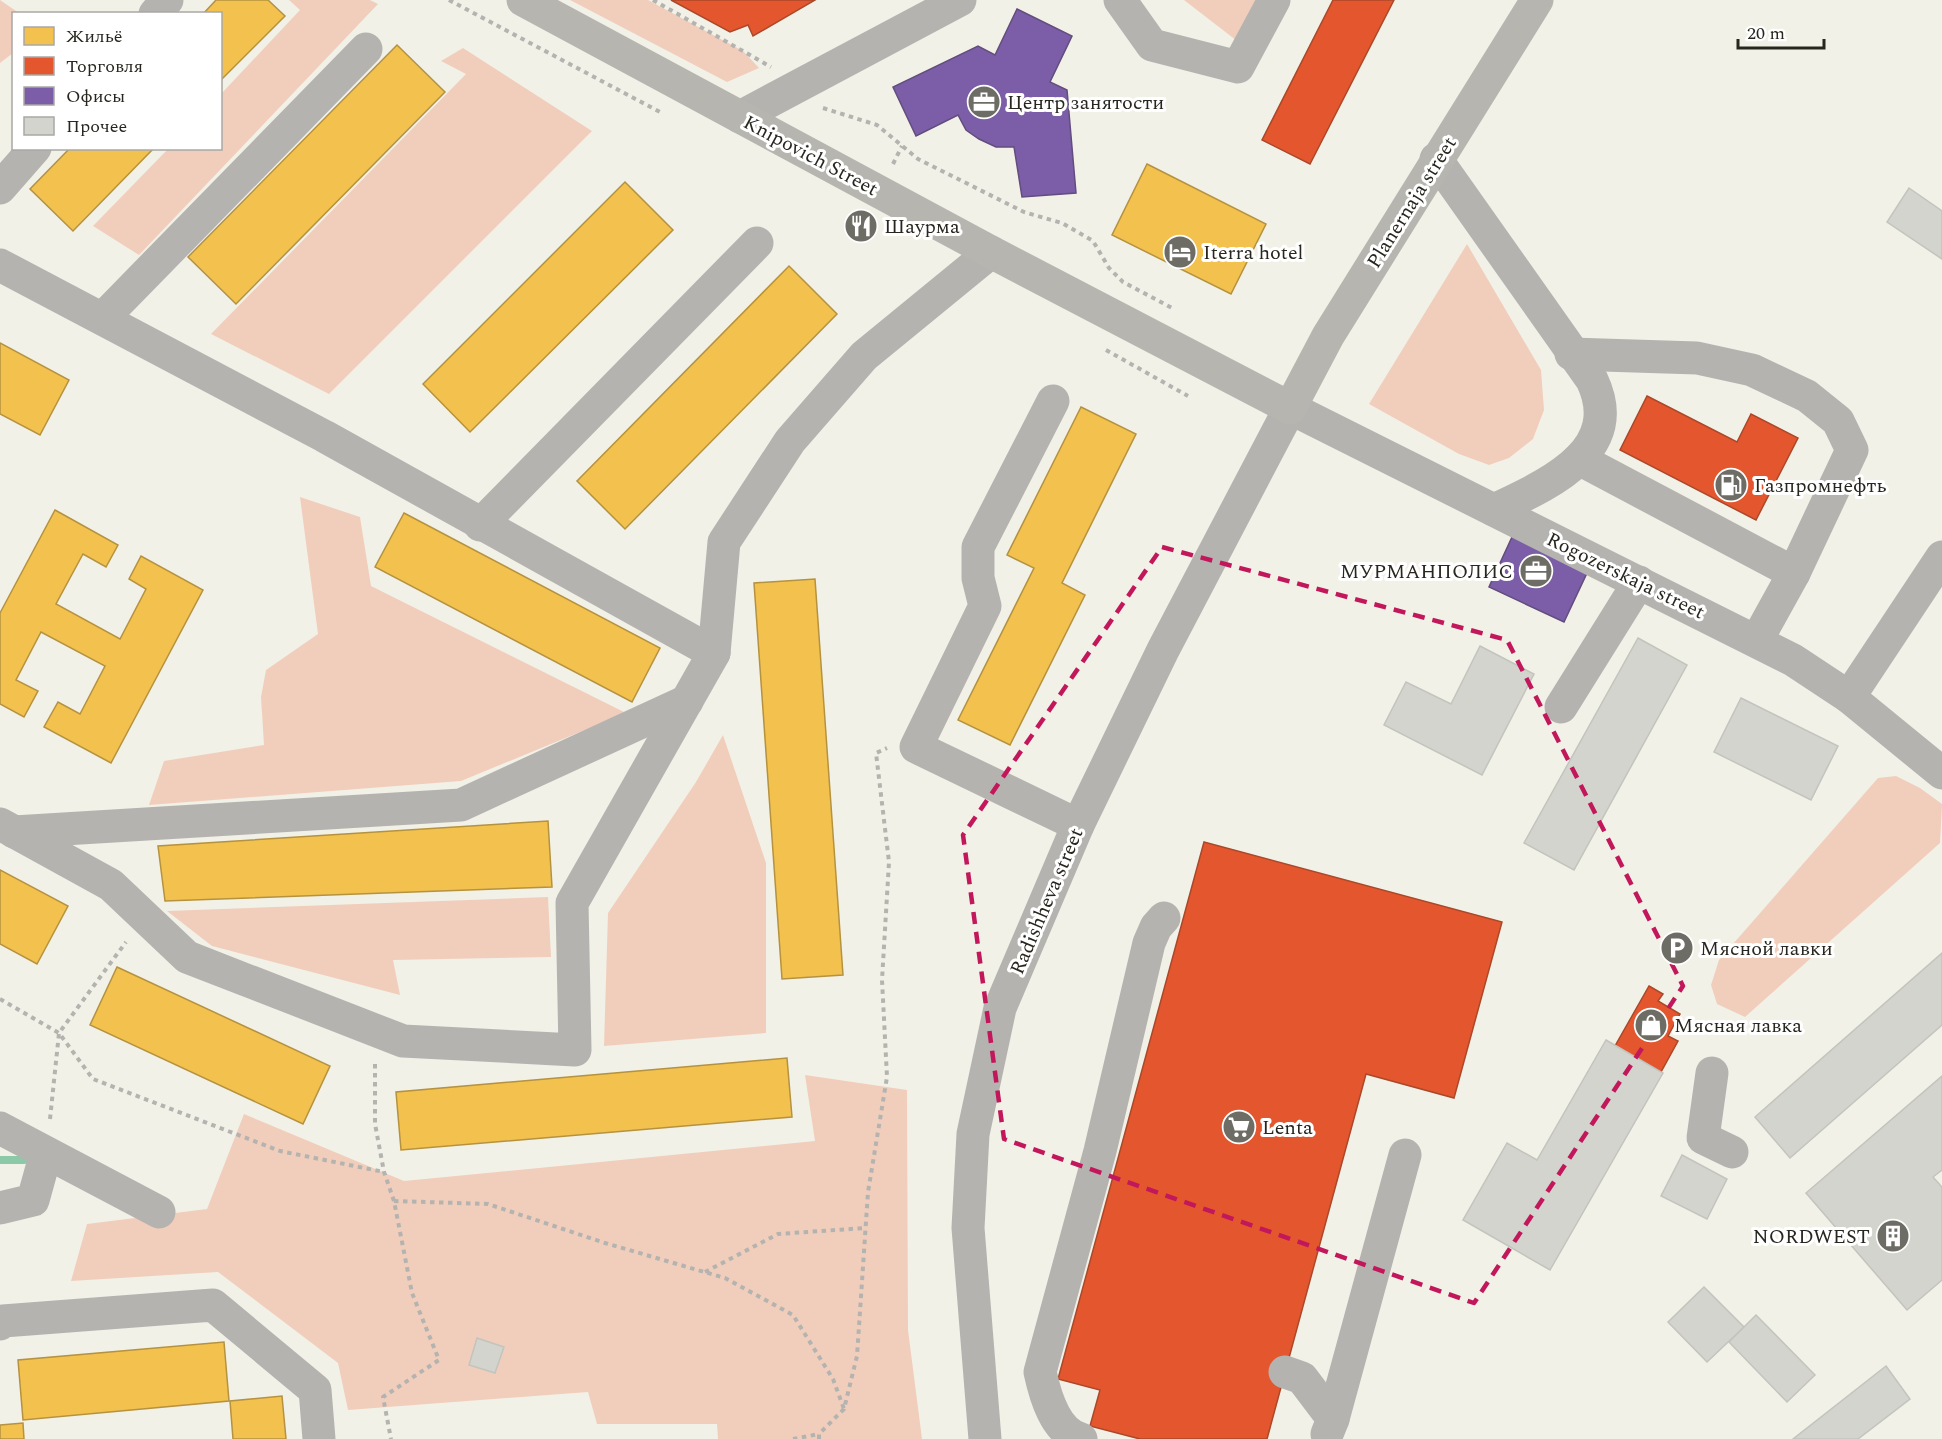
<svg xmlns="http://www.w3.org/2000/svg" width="1942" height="1439" font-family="Spectral,serif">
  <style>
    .green { fill: #f1cebc }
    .homes { fill: #f2c14e; stroke: #b59240; stroke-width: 1.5 }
    .shops { fill: #e4572e; stroke: #ab482a; stroke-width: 1.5 }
    .offices { fill: #7b5ea7; stroke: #624d7e; stroke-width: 1.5 }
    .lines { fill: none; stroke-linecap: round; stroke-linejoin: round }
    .stream { stroke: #8bc9a9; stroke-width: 8 }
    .building { fill: #d3d4cd; stroke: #c3c4bd; stroke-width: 1.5 }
    .path { stroke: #b5b3af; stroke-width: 4; stroke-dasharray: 4.5 4.5; stroke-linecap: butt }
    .minor { stroke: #b5b3b0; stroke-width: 33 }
    .major { stroke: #b6b5b0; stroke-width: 33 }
    .marked { fill: none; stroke: #c2185b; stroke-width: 4.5; stroke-dasharray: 12 8; stroke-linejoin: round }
    .labels { text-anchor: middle; stroke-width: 6; stroke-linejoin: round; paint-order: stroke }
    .poi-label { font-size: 20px; fill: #27261f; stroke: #fff; text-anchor: start }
    .street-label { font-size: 20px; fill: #27261f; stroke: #fff }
  </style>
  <rect width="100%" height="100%" fill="#f2f1e7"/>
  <g class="green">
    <path d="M 0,0 L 19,13 L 14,14 L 13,53 L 0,63 Z"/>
    <path d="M 289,0 L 370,0 L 378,4 L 139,255 L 93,226 L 168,149 L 220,148 L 221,94 L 300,10 Z"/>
    <path d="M 570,0 L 648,0 L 743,51 L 759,68 L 727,82 Z"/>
    <path d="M 1184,0 L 1266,0 L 1241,44 Z"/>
    <path d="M 463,48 L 592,131 L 329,394 L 211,334 L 466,74 L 441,61 Z"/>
    <path d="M 1467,244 L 1541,370 L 1544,410 L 1533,439 L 1509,458 L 1489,465 L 1459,454 L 1369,404 Z"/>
    <path d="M 300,497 L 360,517 L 371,586 L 626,713 L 461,781 L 149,805 L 164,761 L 264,745 L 261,697 L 266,670 L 318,634 Z"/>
    <path d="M 723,735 L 766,863 L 766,1033 L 604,1046 L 608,913 L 696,782 Z"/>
    <path d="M 1896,776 L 1920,788 L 1942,804 L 1940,843 L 1745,1017 L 1717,1004 L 1711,985 L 1719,960 L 1878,778 Z"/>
    <path d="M 548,897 L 551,957 L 393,960 L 400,995 L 212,946 L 167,911 Z"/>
    <path d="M 805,1075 L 907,1090 L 908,1330 L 922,1439 L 718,1439 L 717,1424 L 597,1424 L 588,1392 L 348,1410 L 338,1363 L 218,1272 L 71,1281 L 87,1224 L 207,1209 L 244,1114 L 404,1181 L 815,1141 Z"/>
  </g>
  <g class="homes">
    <path d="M 216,0 L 268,0 L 285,16 L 220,81 L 220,14 L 203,14 Z"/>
    <path d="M 397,45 L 445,92 L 236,304 L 188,257 Z"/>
    <path d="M 70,148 L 154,148 L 73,231 L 30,189 Z"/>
    <path d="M 1147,164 L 1266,224 L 1231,294 L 1112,235 Z"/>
    <path d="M 625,182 L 673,230 L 470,432 L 423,384 Z"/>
    <path d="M 789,266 L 837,314 L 625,529 L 577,481 Z"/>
    <path d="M 0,343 L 69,380 L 40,435 L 0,414 Z"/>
    <path d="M 1081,407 L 1136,434 L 1062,583 L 1085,595 L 1010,745 L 958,720 L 1034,568 L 1007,555 Z"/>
    <path d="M 55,510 L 118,545 L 106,567 L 83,554 L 56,604 L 120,639 L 146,589 L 129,579 L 141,556 L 203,590 L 111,763 L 44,727 L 58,702 L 80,714 L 105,666 L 41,632 L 16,680 L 38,691 L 24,717 L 0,704 L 0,613 Z"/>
    <path d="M 404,513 L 660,648 L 632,702 L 375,567 Z"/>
    <path d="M 815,579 L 843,975 L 782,979 L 754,583 Z"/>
    <path d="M 548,821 L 552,887 L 165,901 L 158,846 Z"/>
    <path d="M 0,870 L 68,906 L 37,964 L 0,944 Z"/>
    <path d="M 117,967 L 330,1066 L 303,1124 L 90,1025 Z"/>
    <path d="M 787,1058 L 792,1117 L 401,1150 L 396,1092 Z"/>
    <path d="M 224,1342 L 229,1401 L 23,1420 L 18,1360 Z"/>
    <path d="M 282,1396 L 286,1439 L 233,1439 L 230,1401 Z"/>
    <path d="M 23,1423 L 24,1439 L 0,1439 L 0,1425 Z"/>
  </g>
  <g class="shops">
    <path d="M 671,0 L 815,0 L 753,36 L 748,25 L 730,32 Z"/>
    <path d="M 1333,0 L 1394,0 L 1310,164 L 1262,140 Z"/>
    <path d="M 1647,396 L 1737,442 L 1751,414 L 1798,438 L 1756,520 L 1620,450 Z"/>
    <path d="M 1204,842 L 1502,922 L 1454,1098 L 1366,1074 L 1267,1439 L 1140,1439 L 1090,1426 L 1100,1390 L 1058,1379 Z"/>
    <path d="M 1649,986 L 1663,994 L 1658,1001 L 1680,1014 L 1668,1036 L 1678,1041 L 1661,1072 L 1615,1046 Z"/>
  </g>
  <g class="offices">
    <path d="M 1017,9 L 1072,36 L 1050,82 L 1067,90 L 1076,193 L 1022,197 L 1014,147 L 996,147 L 979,139 L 966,130 L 958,115 L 916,136 L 893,87 L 978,46 L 995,55 Z"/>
    <path d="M 1512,537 L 1587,573 L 1564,622 L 1489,587 Z"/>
  </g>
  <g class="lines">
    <path class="stream" d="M 0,1160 L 24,1160"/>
  </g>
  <g class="building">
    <path d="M 1909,188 L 1942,211 L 1942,259 L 1887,222 Z"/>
    <path d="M 1638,638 L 1687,665 L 1574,870 L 1524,843 Z"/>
    <path d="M 1480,646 L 1534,674 L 1482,775 L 1384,725 L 1406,682 L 1451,704 Z"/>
    <path d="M 1741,698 L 1838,746 L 1811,800 L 1714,752 Z"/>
    <path d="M 1942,953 L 1942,1025 L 1790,1158 L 1755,1117 Z"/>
    <path d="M 1606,1040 L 1663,1073 L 1550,1270 L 1463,1220 L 1507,1143 L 1537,1160 Z"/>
    <path d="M 1942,1076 L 1942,1170 L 1933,1177 L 1942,1187 L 1942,1280 L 1907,1310 L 1806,1193 Z"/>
    <path d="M 1682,1155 L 1727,1179 L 1707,1219 L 1661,1196 Z"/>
    <path d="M 1704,1287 L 1744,1327 L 1707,1362 L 1668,1322 Z"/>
    <path d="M 1756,1315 L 1815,1375 L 1787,1402 L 1729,1342 Z"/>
    <path d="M 477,1338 L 504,1347 L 495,1373 L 469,1365 Z"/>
    <path d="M 1886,1366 L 1910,1399 L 1858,1439 L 1793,1439 Z"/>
  </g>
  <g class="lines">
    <g class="path">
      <path d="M 449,0 L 660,112"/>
      <path d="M 653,0 L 771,67"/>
      <path d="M 823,108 L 877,125 L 918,159 L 1024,212 L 1062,223 L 1093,241 L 1109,268 L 1123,282 L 1174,309"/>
      <path d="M 893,164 L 902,146"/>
      <path d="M 1106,350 L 1188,396"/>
      <path d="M 0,999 L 59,1033 L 93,1079 L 280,1151 L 384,1172"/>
      <path d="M 375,1064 L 375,1124 L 384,1172 L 394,1201 L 412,1293 L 439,1360 L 383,1397 L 391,1439"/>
      <path d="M 50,1119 L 59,1033 L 126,942"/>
      <path d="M 394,1201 L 488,1204 L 605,1243 L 725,1278 L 793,1315 L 833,1379 L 844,1409"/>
      <path d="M 705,1272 L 778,1234 L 865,1228"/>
      <path d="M 793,1439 L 819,1434"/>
      <path d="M 819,1439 L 819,1434 L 844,1409 L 857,1356 L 868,1192 L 887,1077 L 882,980 L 889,862 L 876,753 L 887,748"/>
    </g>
    <g class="minor">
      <path d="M 1120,0 L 1152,45 L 1238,67 L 1274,0"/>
      <path d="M 155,14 L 167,0"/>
      <path d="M 740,117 L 960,0"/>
      <path d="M 1436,159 L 1592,380 C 1626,452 1546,485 1494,510"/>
      <path d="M 0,188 L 35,148"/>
      <path d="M 0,265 L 324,436 L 714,653"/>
      <path d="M 103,318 L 366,49"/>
      <path d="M 1571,354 L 1697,358 L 1752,370 L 1807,396 L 1838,421 L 1852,450 L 1794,573 L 1579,459"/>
      <path d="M 1053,401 L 978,547 L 978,578 L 985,606 L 916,747 L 1078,825"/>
      <path d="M 480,525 L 757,243"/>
      <path d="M 1757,640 L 1794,573"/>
      <path d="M 1849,697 L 1942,557"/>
      <path d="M 1561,707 L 1639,582"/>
      <path d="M 0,824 L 111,885 L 187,957 L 403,1041 L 575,1050 L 572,903 L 714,653 L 724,542 L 790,441 L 864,356 L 991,252"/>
      <path d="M 14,832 L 461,805 L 687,701"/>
      <path d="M 1712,1073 L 1703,1138 L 1732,1152"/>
      <path d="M 0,1128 L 159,1212"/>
      <path d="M 0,1208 L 33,1200 L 46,1153"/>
      <path d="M 0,1324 L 3,1321 L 213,1305 L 315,1390 L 319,1439"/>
      <path d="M 1285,1372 L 1302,1378 L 1333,1419 L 1327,1434"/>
      <path d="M 1333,1419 L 1405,1155"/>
      <path d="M 985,1439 L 968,1228 L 973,1134 L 1000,1008 L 1078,825 L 1163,650 L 1290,408 L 1793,660 L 1849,697 L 1942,773"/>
      <path d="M 1081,1439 C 1055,1432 1045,1395 1040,1372 L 1100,1151 L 1149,943 L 1156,927 L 1164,918"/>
    </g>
    <path class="major" d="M 523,0 L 991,252 L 1290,408 L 1328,336 L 1537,0"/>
  </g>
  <path class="marked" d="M 1162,547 L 1507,640 L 1683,986 L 1474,1303 L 1004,1139 L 963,835 Z"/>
  <defs>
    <g id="office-disc" transform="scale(1.725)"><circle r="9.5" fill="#6e6d65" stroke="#fff"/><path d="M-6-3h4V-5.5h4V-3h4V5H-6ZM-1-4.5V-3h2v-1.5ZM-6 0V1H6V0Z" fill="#fff"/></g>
    <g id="restaurant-disc" transform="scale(1.725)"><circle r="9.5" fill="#6e6d65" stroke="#fff"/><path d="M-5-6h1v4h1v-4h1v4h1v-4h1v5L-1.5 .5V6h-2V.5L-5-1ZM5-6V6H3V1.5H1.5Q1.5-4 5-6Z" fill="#fff"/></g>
    <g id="hotel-disc" transform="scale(1.725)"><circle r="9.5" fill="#6e6d65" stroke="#fff"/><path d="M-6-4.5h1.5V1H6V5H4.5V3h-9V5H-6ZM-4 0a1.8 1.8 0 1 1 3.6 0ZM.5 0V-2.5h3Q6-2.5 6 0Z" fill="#fff"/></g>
    <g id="fuel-disc" transform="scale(1.725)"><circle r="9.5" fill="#6e6d65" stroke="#fff"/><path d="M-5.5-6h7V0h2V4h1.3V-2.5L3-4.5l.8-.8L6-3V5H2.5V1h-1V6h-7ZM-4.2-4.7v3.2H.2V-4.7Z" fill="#fff"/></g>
    <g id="parking-disc" transform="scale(1.725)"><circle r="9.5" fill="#6e6d65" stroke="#fff"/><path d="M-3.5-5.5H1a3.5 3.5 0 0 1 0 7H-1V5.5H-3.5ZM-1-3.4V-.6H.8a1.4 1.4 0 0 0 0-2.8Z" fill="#fff"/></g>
    <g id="shop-disc" transform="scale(1.725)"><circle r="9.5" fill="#6e6d65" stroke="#fff"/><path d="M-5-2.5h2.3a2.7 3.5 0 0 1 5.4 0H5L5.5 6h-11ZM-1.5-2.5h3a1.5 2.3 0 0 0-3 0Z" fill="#fff"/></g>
    <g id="supermarket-disc" transform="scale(1.725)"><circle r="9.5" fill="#6e6d65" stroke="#fff"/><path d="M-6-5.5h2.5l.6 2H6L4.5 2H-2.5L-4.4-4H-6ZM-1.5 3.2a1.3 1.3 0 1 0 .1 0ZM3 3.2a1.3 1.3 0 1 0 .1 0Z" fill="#fff"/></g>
    <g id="building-disc" transform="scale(1.725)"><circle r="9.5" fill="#6e6d65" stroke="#fff"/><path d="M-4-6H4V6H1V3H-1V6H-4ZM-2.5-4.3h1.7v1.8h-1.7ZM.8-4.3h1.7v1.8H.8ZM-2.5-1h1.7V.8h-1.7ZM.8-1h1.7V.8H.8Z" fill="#fff"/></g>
  </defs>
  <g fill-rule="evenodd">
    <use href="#office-disc" x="984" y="102"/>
    <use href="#restaurant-disc" x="861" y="226"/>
    <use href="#hotel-disc" x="1180" y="252"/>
    <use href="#fuel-disc" x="1731" y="485"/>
    <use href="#office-disc" x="1536" y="571"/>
    <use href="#parking-disc" x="1677" y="948"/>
    <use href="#shop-disc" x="1651" y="1025"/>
    <use href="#supermarket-disc" x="1239" y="1127"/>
    <use href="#building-disc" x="1893" y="1236"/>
  </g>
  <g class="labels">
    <g class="poi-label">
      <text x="1007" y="109">Центр занятости</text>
      <text x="884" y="233">Шаурма</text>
      <text x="1203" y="259">Iterra hotel</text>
      <text x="1754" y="492">Газпромнефть</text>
      <text x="1513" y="578" text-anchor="end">МУРМАНПОЛИС</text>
      <text x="1700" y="955">Мясной лавки</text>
      <text x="1674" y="1032">Мясная лавка</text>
      <text x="1262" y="1134">Lenta</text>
      <text x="1870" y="1243" text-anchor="end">NORDWEST</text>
    </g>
    <g class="street-label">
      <text transform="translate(811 155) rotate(28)" y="7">Knipovich Street</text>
      <text transform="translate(1411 202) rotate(-58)" y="7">Planernaja street</text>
      <text transform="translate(1626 575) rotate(26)" y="7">Rogozerskaja street</text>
      <text transform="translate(1046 901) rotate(-67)" y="7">Radishheva street</text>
    </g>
  </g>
  <rect x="12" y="12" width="210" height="138" fill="#ffffff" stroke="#a9a8a5" stroke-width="1.5"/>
  <rect x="24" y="27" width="30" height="18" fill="#f2c14e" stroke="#a9a8a5" stroke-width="1.5"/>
  <text x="66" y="42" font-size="18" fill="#27261f">Жильё</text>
  <rect x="24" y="57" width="30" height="18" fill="#e4572e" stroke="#a9a8a5" stroke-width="1.5"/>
  <text x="66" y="72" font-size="18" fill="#27261f">Торговля</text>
  <rect x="24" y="87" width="30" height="18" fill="#7b5ea7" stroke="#a9a8a5" stroke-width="1.5"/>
  <text x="66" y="102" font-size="18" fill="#27261f">Офисы</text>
  <rect x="24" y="117" width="30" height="18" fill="#d3d4cd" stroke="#a9a8a5" stroke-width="1.5"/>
  <text x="66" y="132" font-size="18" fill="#27261f">Прочее</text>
  <path d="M1738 39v9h86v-9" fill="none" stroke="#27261f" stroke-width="3"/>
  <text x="1747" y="39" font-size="18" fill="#27261f" stroke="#ffffff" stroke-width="4.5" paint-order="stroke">20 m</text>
</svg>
